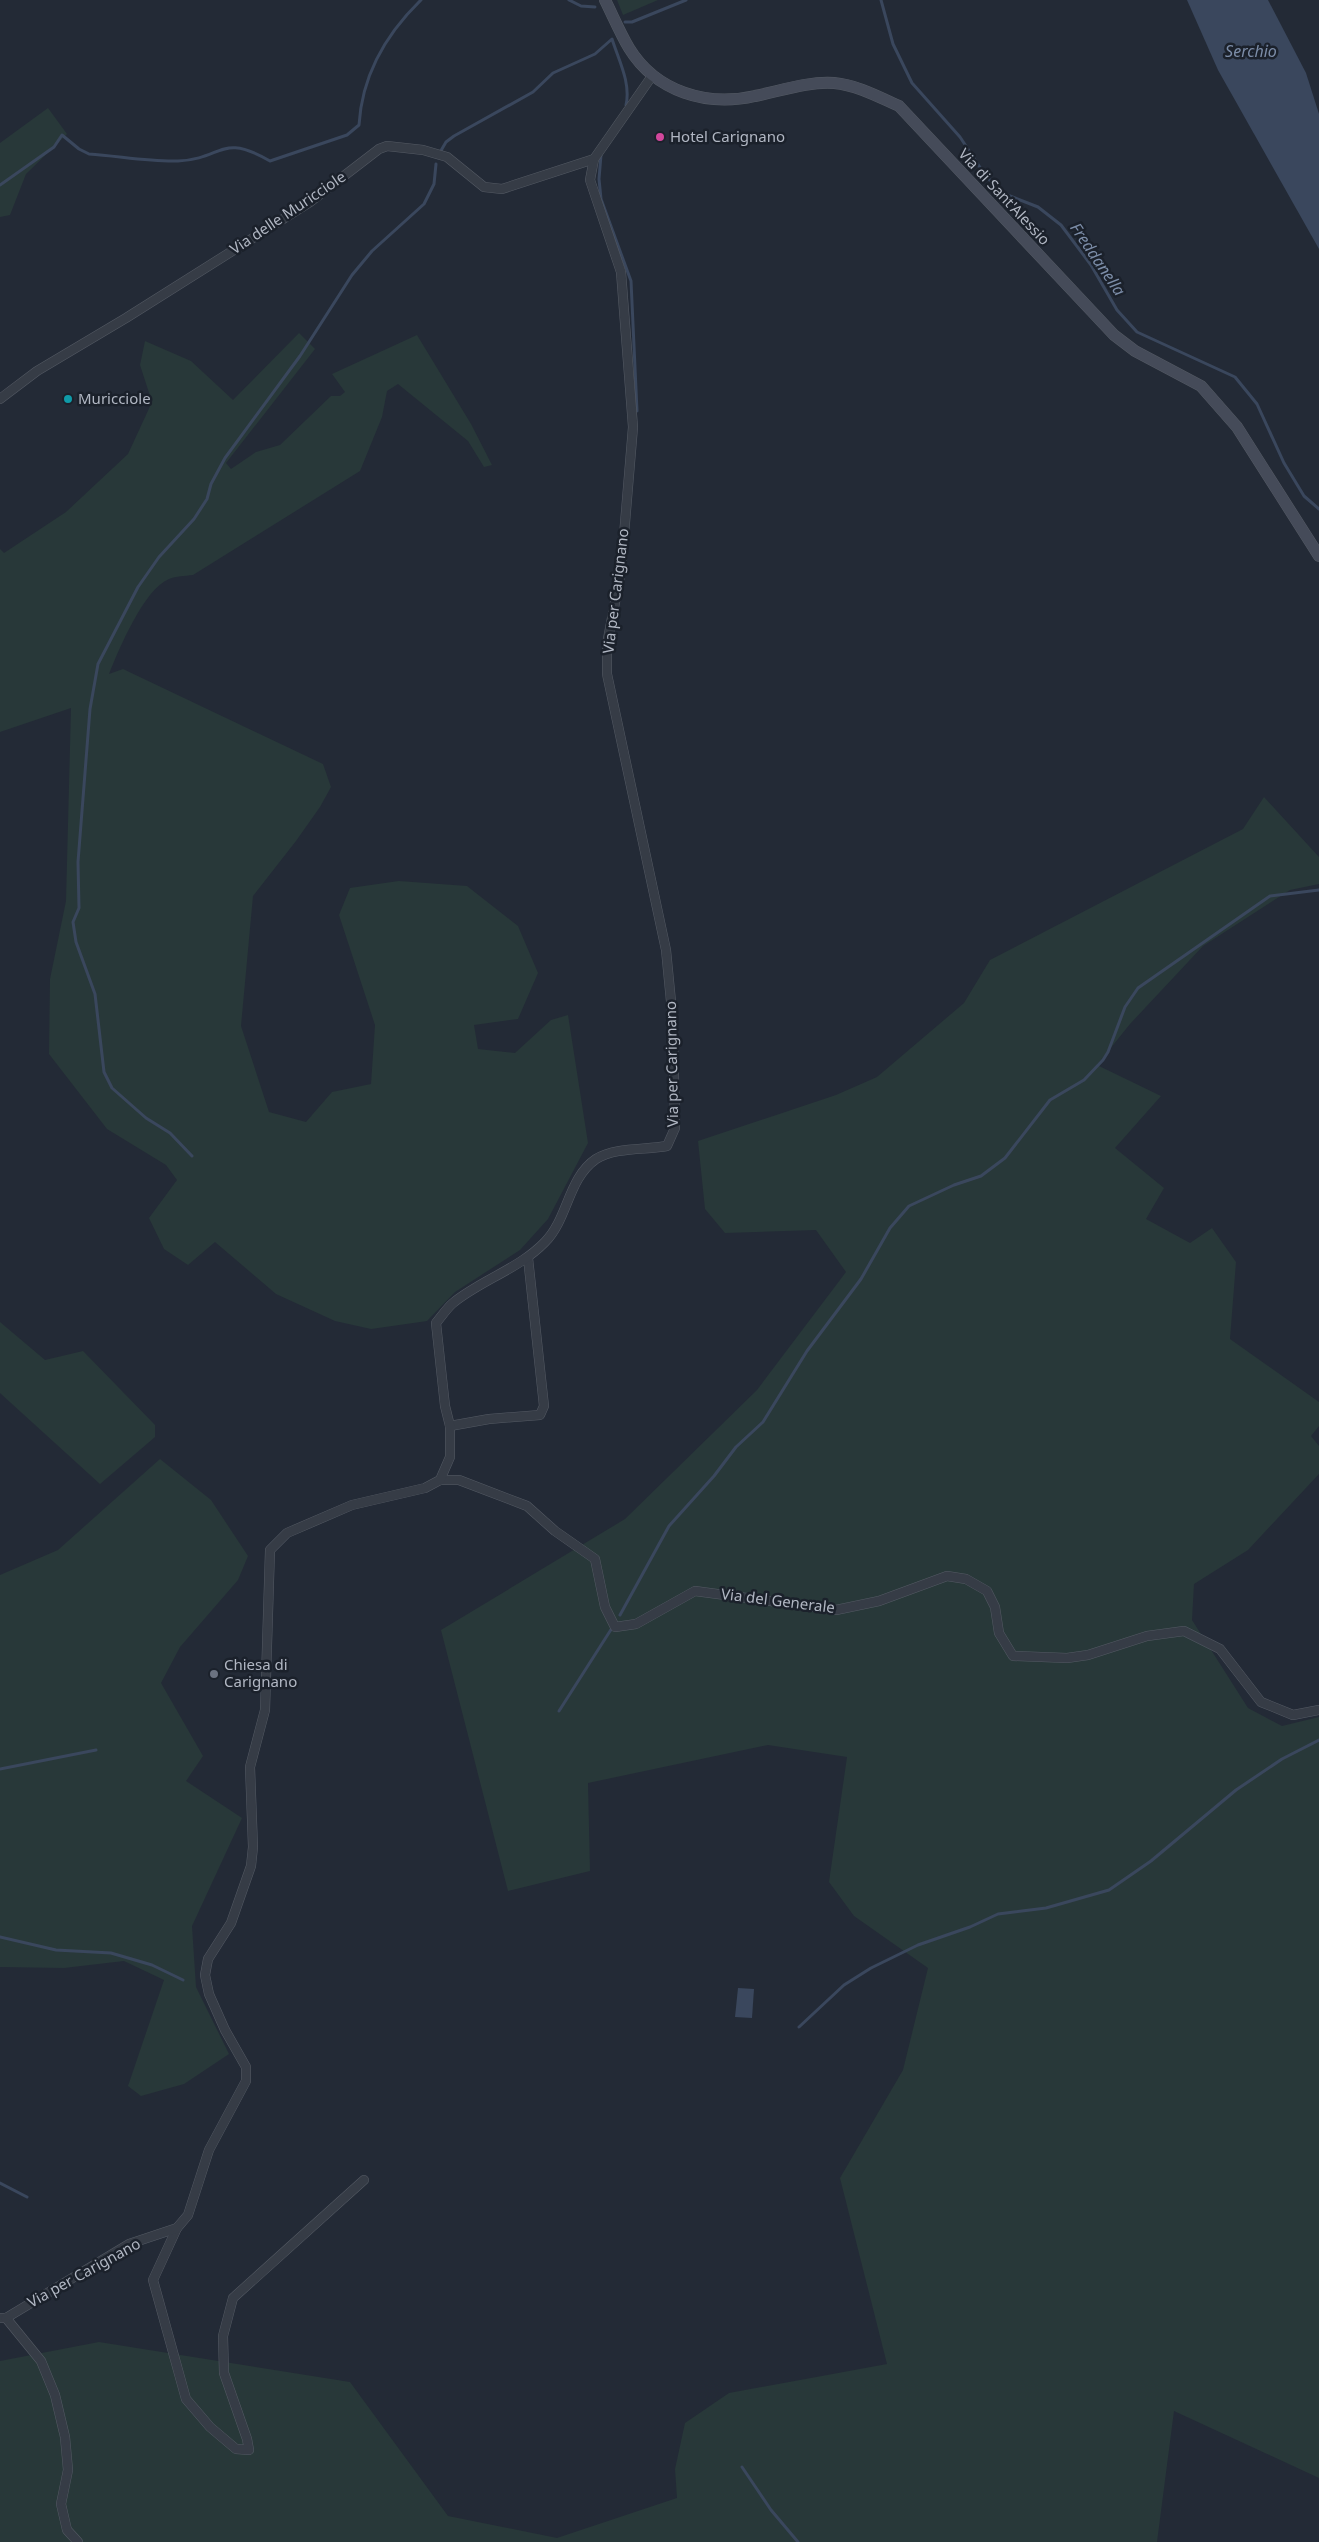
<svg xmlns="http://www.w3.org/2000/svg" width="1319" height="2542" font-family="'Noto Sans',sans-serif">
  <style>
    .green { fill: #283839 }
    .water { fill: #3a475d }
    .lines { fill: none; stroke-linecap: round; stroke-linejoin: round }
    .stream { stroke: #3a475d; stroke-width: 3 }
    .street-casing { stroke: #545a64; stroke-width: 10 }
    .secondary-casing { stroke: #545a64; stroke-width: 12 }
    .street { stroke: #363c46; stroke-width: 9 }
    .secondary { stroke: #454b59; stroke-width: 11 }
    .hotel-dot { fill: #d1479c; stroke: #1b212b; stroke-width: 2 }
    .culture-dot { fill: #0f9aa8; stroke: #1b212b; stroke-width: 2 }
    .worship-dot { fill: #6b7280; stroke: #1b212b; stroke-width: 2 }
    .labels { text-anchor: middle; stroke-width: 5; stroke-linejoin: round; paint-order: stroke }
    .poi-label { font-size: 15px; fill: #b1b7c3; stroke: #1b212b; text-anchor: start }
    .street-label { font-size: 15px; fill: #b1b7c3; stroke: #1b212b }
    .water-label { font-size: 16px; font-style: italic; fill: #7c8da8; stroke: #1b212b }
  </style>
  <rect width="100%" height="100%" fill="#232a36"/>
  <g class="green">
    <path d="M 617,0 L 658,0 L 623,15 Z"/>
    <path d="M 48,108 L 67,134 L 26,174 L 10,215 L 0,217 L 0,143 Z"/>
    <path d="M 299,333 L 315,349 L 226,463 L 231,469 L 256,452 L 280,445 L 331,396 L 340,396 L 345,392 L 332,374 L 417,335 L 471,424 L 492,465 L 484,467 L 468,441 L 398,384 L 387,391 L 382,417 L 360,471 L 193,575 C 185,576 176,576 169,579 C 144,589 119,649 109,674 L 123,669 L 323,764 L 331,787 L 320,807 L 296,841 L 253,896 L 241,1026 L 269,1112 L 306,1122 L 332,1092 L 371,1084 L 375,1025 L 339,915 L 350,888 L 399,881 L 467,886 L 518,926 L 538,973 L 518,1019 L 474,1025 L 478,1049 L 515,1053 L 551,1020 L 568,1015 L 588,1143 L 548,1219 L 520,1250 L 455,1292 L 427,1321 L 371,1329 L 335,1321 L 276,1294 L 215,1242 L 188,1265 L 164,1249 L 149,1218 L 177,1180 L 166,1165 L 107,1129 L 49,1054 L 50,979 L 66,901 L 71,708 L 0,732 L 0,549 L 4,553 L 66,512 L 128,454 L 152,402 L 140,365 L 145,341 L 191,361 L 233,400 Z"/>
    <path d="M 1264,797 L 1319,857 L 1319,884 L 1290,890 L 1203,946 L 1130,1024 L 1097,1065 L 1161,1096 L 1115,1148 L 1164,1188 L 1146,1219 L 1190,1243 L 1212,1228 L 1236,1262 L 1230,1339 L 1319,1402 L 1319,1426 L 1311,1436 L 1319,1446 L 1319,1474 L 1248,1550 L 1194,1584 L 1192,1620 L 1248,1708 L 1282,1726 L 1319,1717 L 1319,2478 L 1174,2411 L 1157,2542 L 0,2542 L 0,2361 L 99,2342 L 350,2382 L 448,2516 L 557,2538 L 677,2498 L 675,2469 L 685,2423 L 729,2393 L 887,2364 L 840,2178 L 903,2070 L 928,1968 L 854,1916 L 829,1882 L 847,1757 L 768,1745 L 588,1783 L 590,1871 L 508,1891 L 441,1630 L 625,1519 L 757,1390 L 846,1272 L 816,1230 L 725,1233 L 705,1209 L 698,1141 L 836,1095 L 877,1077 L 964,1003 L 990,960 L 1243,829 Z"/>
    <path d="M 0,1322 L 45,1360 L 83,1351 L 155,1425 L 155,1437 L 100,1484 L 0,1393 Z"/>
    <path d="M 160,1459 L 211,1500 L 248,1556 L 238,1580 L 180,1647 L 161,1683 L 203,1756 L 186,1781 L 242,1818 L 192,1926 L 196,1987 L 229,2054 L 184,2084 L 141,2096 L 128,2086 L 164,1980 L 124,1961 L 64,1968 L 0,1967 L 0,1575 L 58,1550 Z"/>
  </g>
  <g class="water">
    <path d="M 1187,0 L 1268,0 L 1306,73 L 1319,114 L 1319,249 L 1218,70 Z"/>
    <path d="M 738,1988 L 754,1989 L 752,2018 L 735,2017 Z"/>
  </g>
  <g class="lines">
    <g class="stream">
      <path d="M 569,0 L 581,6 L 595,7"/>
      <path d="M 881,0 L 893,44 L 912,83 L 960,137 L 983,172 L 1000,192 L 1038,207 L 1061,225 L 1091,265 L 1117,310 L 1137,332 L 1235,377 L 1257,404 L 1284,463 L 1304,496 L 1319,509"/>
      <path d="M 625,22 L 632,22 L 686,0"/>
      <path d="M 439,154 L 446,142 L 454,136 L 533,92 L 553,73 L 595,54 L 612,39 C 619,61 631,83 626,105"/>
      <path d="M 601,155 L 599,179 L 601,199 L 631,281 L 637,411"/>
      <path d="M 0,185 L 54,147 L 62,135 L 79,149 L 89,154 C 119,156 149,162 178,161 C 224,159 220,132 270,161 L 347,135 L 359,125 C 362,75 386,34 421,0"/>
      <path d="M 192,1156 L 170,1133 L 146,1118 L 112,1088 L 104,1072 L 95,994 L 76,942 L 73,922 L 79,908 L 78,862 L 90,709 L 98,664 L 138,587 L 159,557 L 194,519 L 207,499 L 211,484 L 225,458 L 300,356 L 352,275 L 372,251 L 424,204 L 434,184 L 436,164"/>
      <path d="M 620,1615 L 669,1526 L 714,1476 L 736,1447 L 763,1422 L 807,1351 L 861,1279 L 890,1228 L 909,1206 L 954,1185 L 981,1176 L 1005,1158 L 1050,1100 L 1084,1080 L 1103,1060 L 1108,1052 L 1125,1007 L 1138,988 L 1270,896 L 1319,890"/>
      <path d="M 559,1711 L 612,1628"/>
      <path d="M 0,1769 L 96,1750"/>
      <path d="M 0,1937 L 56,1950 L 111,1953 L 152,1965 L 183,1980"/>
      <path d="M 799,2027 L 844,1985 L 871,1968 L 918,1945 L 970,1927 L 998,1914 L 1046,1908 L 1109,1890 L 1151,1861 L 1236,1790 L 1282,1759 L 1319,1740"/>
      <path d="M 0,2183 L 27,2197"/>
      <path d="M 742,2467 L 771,2510 L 798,2542"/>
    </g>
    <g class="street-casing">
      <g id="street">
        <path d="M 0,399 L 37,371 L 126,318 L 310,202 L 379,149 L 387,146 L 423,150 L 447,157 L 484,187 L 502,189 L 594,159"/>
        <path d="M 450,1426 L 489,1419 L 540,1415 L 544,1406 L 528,1258"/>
        <path d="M 440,1480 L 459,1480 L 527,1506 L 555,1531 L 595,1559 L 605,1607 L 615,1627 L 636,1624 L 695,1591 L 836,1610 L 879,1601 L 947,1576 L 966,1579 L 987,1591 L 995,1607 L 999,1633 L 1013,1656 L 1067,1658 L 1088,1655 L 1147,1636 L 1184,1631 L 1220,1649 L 1261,1702 L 1293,1715 L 1319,1710"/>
        <path d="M 177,2228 L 153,2280 L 186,2399 L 210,2427 L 236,2449 L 249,2450 L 247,2439 L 224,2373 L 223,2336 L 233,2298 L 364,2180"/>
        <path d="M 0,2318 L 6,2318 L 41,2361 L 55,2395 L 65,2437 L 68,2470 L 61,2504 L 67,2530 L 78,2542"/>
        <path d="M 6,2318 L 129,2244 L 177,2228 L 188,2215 L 209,2150 L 246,2081 L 246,2067 L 225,2030 L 209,1994 L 205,1975 L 208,1959 L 231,1923 L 251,1866 L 253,1847 L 250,1767 L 265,1710 L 270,1550 L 287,1533 L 352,1505 L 425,1488 L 440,1480 L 450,1457 L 450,1426 L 445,1406 L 436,1323 C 441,1317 447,1308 453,1303 C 481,1280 519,1269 545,1242 C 568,1219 568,1178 596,1159 C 615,1147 645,1150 667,1146 L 675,1128 L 673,1022 L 666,950 L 607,674 L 607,644 L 621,571 L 633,427 L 621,272 L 590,180 L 594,159 L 652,76"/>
      </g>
    </g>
    <g class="secondary-casing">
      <path id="secondary" d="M 605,0 C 613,16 620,33 629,48 C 656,92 707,107 755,96 C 780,91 809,81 834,83 C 857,85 879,97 899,106 L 1114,335 L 1135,351 L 1201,386 L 1237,427 L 1319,556"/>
    </g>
    <use href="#street" class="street"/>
    <use href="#secondary" class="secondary"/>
  </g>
  <circle class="hotel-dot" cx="660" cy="137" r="5"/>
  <circle class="culture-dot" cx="68" cy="399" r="5"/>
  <circle class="worship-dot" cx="214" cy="1674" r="5"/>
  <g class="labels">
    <g class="poi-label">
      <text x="670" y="142">Hotel Carignano</text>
      <text x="78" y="404">Muricciole</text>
      <text x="224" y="1670">Chiesa di<tspan x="224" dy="17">Carignano</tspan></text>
    </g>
    <g class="street-label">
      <text transform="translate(1004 197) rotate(47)" y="5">Via di Sant'Alessio</text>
      <text transform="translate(288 213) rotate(-34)" y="5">Via delle Muricciole</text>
      <text transform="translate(616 591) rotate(-83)" y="5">Via per Carignano</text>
      <text transform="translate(672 1064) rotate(-91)" y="5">Via per Carignano</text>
      <text transform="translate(778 1601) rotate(7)" y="5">Via del Generale</text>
      <text transform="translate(84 2273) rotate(-29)" y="5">Via per Carignano</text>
    </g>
    <g class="water-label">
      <text x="1251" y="57">Serchio</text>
      <text transform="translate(1098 259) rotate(56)" y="6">Freddanella</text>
    </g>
  </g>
</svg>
